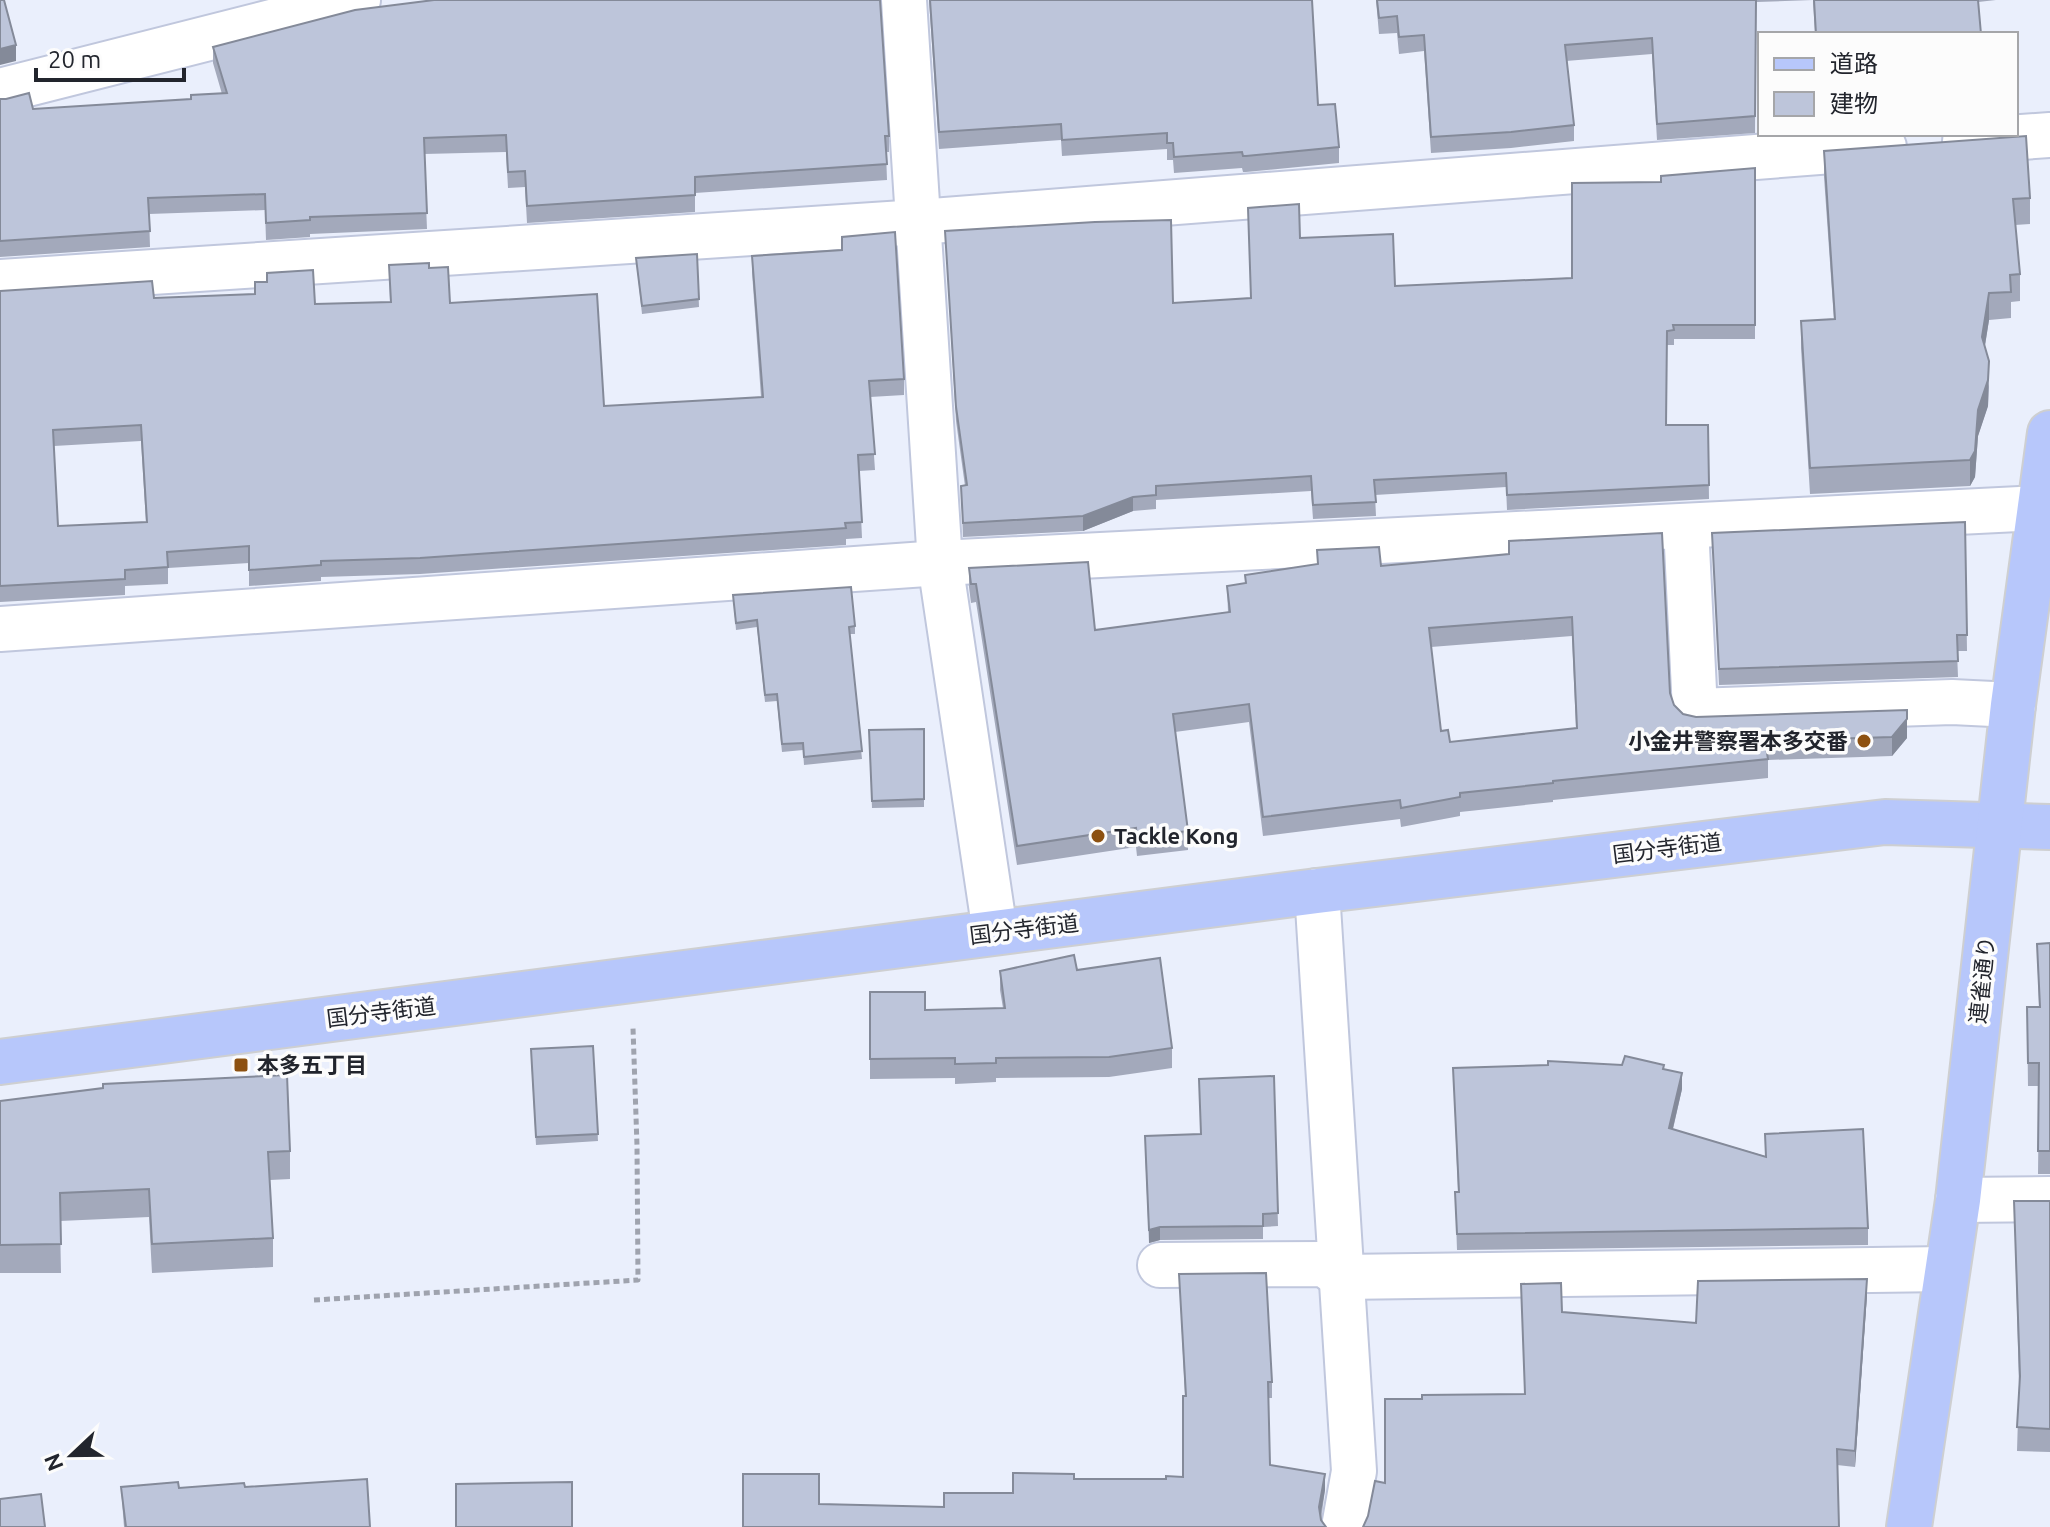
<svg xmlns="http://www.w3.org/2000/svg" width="2050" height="1527" font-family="Ubuntu,'Noto Sans JP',sans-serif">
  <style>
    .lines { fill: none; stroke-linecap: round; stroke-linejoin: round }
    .minor-casing { stroke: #c0c7dd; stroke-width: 48 }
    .major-casing { stroke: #cecfd1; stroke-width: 48 }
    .path { stroke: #9fa3ae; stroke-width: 5; stroke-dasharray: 6 4; stroke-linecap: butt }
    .minor { stroke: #fff; stroke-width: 44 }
    .major { stroke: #b7c7fb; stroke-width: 44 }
    .wall { fill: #a3a9bb; fill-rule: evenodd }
    .shaded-wall { fill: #848a99 }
    .building { fill: #bdc5da; stroke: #848a99; stroke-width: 2; fill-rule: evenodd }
    .poi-dot { fill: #8d5111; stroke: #fcfcfc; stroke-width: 3 }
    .labels { text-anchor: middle; stroke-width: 7; stroke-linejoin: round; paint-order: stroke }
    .poi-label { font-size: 22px; font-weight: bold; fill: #22252d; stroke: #fcfcfc; text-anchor: start }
    .street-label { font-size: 22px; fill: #22252d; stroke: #fcfcfc }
  </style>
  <rect width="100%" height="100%" fill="#eaeffc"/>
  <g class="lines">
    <g class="minor-casing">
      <g id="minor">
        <path d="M 904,0 L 940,563 L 995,932"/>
        <path d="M 0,91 L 358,0"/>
        <path d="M 1965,141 L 2050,135"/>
        <path d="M 0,282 L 919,222 L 1884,147"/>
        <path d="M 1686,526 L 1695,711 L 1952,702 L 2013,705"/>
        <path d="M 0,629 L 940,563 L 2038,508"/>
        <path d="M 1317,891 L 1354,1471 L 1344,1527"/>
        <path d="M 1958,1200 L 2050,1199"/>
        <path d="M 1160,1265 L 1324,1264 L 1342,1277 L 1947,1269"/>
      </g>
    </g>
    <g class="major-casing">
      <g id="major">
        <path d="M 0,1062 L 1317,891 L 1885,822 L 2050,827"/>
        <path d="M 1909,1527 L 1958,1200 L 2013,705 L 2050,433"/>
      </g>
    </g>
    <path class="path" d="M 314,1300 L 638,1280 L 637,1146 L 633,1028"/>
    <use href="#minor" class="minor"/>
    <use href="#major" class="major"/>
  </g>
  <g class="wall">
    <path d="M 929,0 L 1312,0 L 1318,105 L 1339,147 L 1339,163 L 1246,172 L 1243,172 L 1242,168 L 1174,173 L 1173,160 L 1167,160 L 1167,149 L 1062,156 L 1061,140 L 939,149 Z"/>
    <path d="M 1376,0 L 1996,0 L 1978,2 L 1981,34 L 1815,34 L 1813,0 L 1756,2 L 1755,133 L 1657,140 L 1652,54 L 1566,61 L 1574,125 L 1574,141 L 1511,148 L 1431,153 L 1424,51 L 1399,54 L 1397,33 L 1379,34 Z"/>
    <path d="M 213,47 L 889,136 L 889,152 L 886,152 L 887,180 L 695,193 L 695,212 L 527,223 L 525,187 L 508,188 L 506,152 L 424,154 L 427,229 L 310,234 L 310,237 L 266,240 L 265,210 L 149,214 L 150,247 L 0,257 L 0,99 L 33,109 L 191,99 L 191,95 L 222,94 L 213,63 Z"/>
    <path d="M 1824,151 L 2030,198 L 2030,224 L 2015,225 L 2020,274 L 2020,301 L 2011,302 L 2011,318 L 1989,320 L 1985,346 L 1989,387 L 1988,406 L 1978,436 L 1975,477 L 1970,486 L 1810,494 L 1801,348 L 1801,321 L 1834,320 L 1824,177 Z"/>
    <path d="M 1755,168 L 1755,339 L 1674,339 L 1674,345 L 1667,345 L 1666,425 L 1708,425 L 1709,499 L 1507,510 L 1506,487 L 1375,495 L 1376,516 L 1313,519 L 1311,491 L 1156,500 L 1156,509 L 1133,511 L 1083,531 L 963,537 L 961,486 L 965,486 L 956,421 L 945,231 L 1173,303 L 1251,298 L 1300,238 L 1395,286 L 1572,278 L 1661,182 Z"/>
    <path d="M 697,254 L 699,307 L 642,314 L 636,258 Z"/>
    <path d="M 752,256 L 904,379 L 904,395 L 870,397 L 875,470 L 859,471 L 862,538 L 846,539 L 846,545 L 420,574 L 321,577 L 321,581 L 249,586 L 249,563 L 168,568 L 168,584 L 125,586 L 125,595 L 0,602 L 0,291 L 154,298 L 315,304 L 390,302 L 389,265 L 429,268 L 450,303 L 604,406 L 761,397 L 752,272 ZM 141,441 L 146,522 L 58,526 L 54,446 Z"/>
    <path d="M 1965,522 L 1967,651 L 1957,651 L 1958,677 L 1719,685 L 1712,533 Z"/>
    <path d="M 1317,550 L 1381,566 L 1509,555 L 1670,693 L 1674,705 L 1683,714 L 1696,717 L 1907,738 L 1892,756 L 1768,760 L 1768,778 L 1553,800 L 1553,802 L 1460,812 L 1460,816 L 1401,827 L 1400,819 L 1263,836 L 1249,722 L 1175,732 L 1188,831 L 1188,850 L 1137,856 L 1136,847 L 1017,865 L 976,602 L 971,603 L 969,587 L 969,568 L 1095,630 L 1228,612 L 1227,586 L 1245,584 L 1245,575 L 1317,564 ZM 1572,636 L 1576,728 L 1450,742 L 1441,731 L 1431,647 Z"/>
    <path d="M 733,595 L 855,626 L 855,634 L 849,634 L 862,759 L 804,765 L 803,750 L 782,752 L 777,701 L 765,702 L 757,627 L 736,630 Z"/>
    <path d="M 924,729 L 924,807 L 872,808 L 869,730 Z"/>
    <path d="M 2050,943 L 2050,1174 L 2038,1174 L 2039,1086 L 2028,1086 L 2027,1007 L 2039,1007 L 2037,944 Z"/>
    <path d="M 1077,970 L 1172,1048 L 1172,1068 L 1109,1077 L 996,1078 L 996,1082 L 955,1084 L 955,1078 L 870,1079 L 870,992 L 925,1010 L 1003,1008 L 1000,990 L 1000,971 Z"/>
    <path d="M 593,1046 L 598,1141 L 536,1145 L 531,1057 Z"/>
    <path d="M 1453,1068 L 1664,1069 L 1682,1089 L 1673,1129 L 1765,1156 L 1765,1134 L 1868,1228 L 1868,1245 L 1457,1250 L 1455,1192 L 1458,1192 Z"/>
    <path d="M 1274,1076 L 1278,1226 L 1263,1227 L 1263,1239 L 1160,1240 L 1149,1243 L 1145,1149 L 1201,1134 Z"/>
    <path d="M 0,1101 L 290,1151 L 290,1179 L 270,1180 L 273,1238 L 273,1267 L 152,1273 L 149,1217 L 60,1221 L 61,1273 L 0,1273 Z"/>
    <path d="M 2014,1201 L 2050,1201 L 2050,1452 L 2017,1451 L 2019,1385 Z"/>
    <path d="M 1179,1274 L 1272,1382 L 1272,1398 L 1268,1398 L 1270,1465 L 1325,1490 L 1321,1520 L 819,1504 L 944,1507 L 1013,1493 L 1074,1479 L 1166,1479 L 1183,1477 L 1185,1396 Z"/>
    <path d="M 1867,1295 L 1855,1467 L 1837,1465 L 1385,1483 L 1422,1399 L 1524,1394 L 1562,1312 L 1696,1323 Z"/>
    <path d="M 121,1487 L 245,1487 L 370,1527 L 124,1527 Z"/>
  </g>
  <g class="shaded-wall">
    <path d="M 16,45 L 16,61 L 0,65 L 0,49 Z"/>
    <path d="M 1989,293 L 1989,320 L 1982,363 L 1982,337 Z"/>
    <path d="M 1989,361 L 1988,406 L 1978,436 L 1975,477 L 1970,486 L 1970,460 L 1978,410 Z"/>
    <path d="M 1133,497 L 1133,511 L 1083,531 L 1083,516 Z"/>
    <path d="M 1907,719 L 1907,738 L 1892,756 L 1892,737 Z"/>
    <path d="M 1682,1073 L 1682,1089 L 1669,1145 L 1669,1128 Z"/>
    <path d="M 1160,1227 L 1160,1240 L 1149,1243 L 1149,1230 Z"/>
    <path d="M 1867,1279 L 1867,1295 L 1855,1467 L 1855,1451 Z"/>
    <path d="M 1325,1474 L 1325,1490 L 1319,1523 L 1319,1507 Z"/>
  </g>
  <g class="building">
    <path d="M 0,0 L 4,0 L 16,45 L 0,49 Z"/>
    <path d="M 434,0 L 880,0 L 889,136 L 885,136 L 887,164 L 695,177 L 695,195 L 527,206 L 525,171 L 508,172 L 506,135 L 424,138 L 427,213 L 310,217 L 310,220 L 266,223 L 265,194 L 148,198 L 150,231 L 0,241 L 0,99 L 6,99 L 29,93 L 33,109 L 191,99 L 191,95 L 227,93 L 213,47 L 355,10 Z"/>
    <path d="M 930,0 L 1312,0 L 1318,105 L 1335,104 L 1339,147 L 1246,156 L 1243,156 L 1242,152 L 1174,157 L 1173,143 L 1167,143 L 1167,133 L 1062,140 L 1061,124 L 939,132 Z"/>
    <path d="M 1377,0 L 1756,0 L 1755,116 L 1657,124 L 1652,38 L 1565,45 L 1574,125 L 1511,132 L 1431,137 L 1424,35 L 1399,37 L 1397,16 L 1379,18 Z"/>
    <path d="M 1814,0 L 1978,0 L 1981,34 L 1816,34 Z"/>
    <path d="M 2026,136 L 2030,198 L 2013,199 L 2020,274 L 2010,275 L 2011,292 L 1989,293 L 1982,337 L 1989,361 L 1988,380 L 1978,410 L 1975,451 L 1970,460 L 1810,468 L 1801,321 L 1835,319 L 1824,151 Z"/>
    <path d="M 1755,168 L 1755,325 L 1673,325 L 1674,330 L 1667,331 L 1666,425 L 1708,425 L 1709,485 L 1507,495 L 1506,473 L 1374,480 L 1376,502 L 1313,505 L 1311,476 L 1156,486 L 1156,495 L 1133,497 L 1083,516 L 963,523 L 961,486 L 967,485 L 956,407 L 945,231 L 1095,222 L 1171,220 L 1173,303 L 1251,298 L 1248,208 L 1299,204 L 1300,238 L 1393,234 L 1395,286 L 1572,278 L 1572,183 L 1661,182 L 1661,176 Z"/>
    <path d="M 895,232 L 904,379 L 869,381 L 875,454 L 858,455 L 862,522 L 845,523 L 846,528 L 420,558 L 321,561 L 321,565 L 249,570 L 249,546 L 167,552 L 168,567 L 125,570 L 125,579 L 0,586 L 0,291 L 152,281 L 154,298 L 255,294 L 255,282 L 267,282 L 267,273 L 313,270 L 315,304 L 391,302 L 389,265 L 429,263 L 429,268 L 448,267 L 450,303 L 597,294 L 604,406 L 763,397 L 752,256 L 842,250 L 842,237 ZM 141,425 L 147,522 L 58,526 L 53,430 Z"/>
    <path d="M 697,254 L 699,299 L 642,306 L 636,258 Z"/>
    <path d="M 1965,522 L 1967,635 L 1957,635 L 1958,661 L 1719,669 L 1712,533 Z"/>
    <path d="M 1662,533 L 1670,693 L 1674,705 L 1683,714 L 1696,717 L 1907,710 L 1907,719 L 1892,737 L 1765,741 L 1768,759 L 1553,781 L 1553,783 L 1460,793 L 1460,797 L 1401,808 L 1400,800 L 1263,817 L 1249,704 L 1173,714 L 1188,831 L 1137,837 L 1136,828 L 1017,846 L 976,584 L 971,584 L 969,568 L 1088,562 L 1095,630 L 1230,612 L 1227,586 L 1246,583 L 1245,575 L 1318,564 L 1317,550 L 1379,547 L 1381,566 L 1509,554 L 1509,541 ZM 1572,617 L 1577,728 L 1450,742 L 1448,730 L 1441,731 L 1429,628 Z"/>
    <path d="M 851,587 L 855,626 L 849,627 L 862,751 L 804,757 L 803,743 L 782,744 L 777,694 L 765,695 L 757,620 L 736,623 L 733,595 Z"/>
    <path d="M 924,729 L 924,799 L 872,801 L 869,730 Z"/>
    <path d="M 2050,943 L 2050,1151 L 2038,1151 L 2039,1063 L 2028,1063 L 2027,1007 L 2040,1007 L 2037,944 Z"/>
    <path d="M 1074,955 L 1077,970 L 1160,958 L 1172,1048 L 1109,1057 L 996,1058 L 996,1063 L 955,1064 L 955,1058 L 870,1059 L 870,992 L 925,992 L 925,1010 L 1005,1008 L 1000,971 Z"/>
    <path d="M 593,1046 L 598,1134 L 536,1137 L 531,1049 Z"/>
    <path d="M 1625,1056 L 1664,1065 L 1663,1069 L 1682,1073 L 1669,1128 L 1766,1157 L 1765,1134 L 1863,1129 L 1868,1228 L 1457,1234 L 1455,1192 L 1459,1192 L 1453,1068 L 1548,1065 L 1548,1061 L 1622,1065 Z"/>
    <path d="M 287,1075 L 290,1151 L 268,1152 L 273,1238 L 152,1244 L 149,1189 L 60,1193 L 61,1244 L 0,1245 L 0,1101 L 103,1088 L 103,1084 Z"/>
    <path d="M 1274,1076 L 1278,1213 L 1263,1214 L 1263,1226 L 1160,1227 L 1149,1230 L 1145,1136 L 1201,1134 L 1199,1079 Z"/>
    <path d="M 2014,1201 L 2050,1201 L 2050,1429 L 2017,1427 L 2020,1376 Z"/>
    <path d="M 1266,1273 L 1272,1382 L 1268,1382 L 1270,1465 L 1325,1474 L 1319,1507 L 1321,1520 L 1326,1527 L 743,1527 L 743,1474 L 819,1474 L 819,1504 L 944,1507 L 944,1493 L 1013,1493 L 1013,1473 L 1074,1474 L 1074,1479 L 1166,1479 L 1166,1476 L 1183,1477 L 1183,1396 L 1186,1396 L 1179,1274 Z"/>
    <path d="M 1867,1279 L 1855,1451 L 1837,1449 L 1839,1527 L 1363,1527 L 1368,1516 L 1375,1481 L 1385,1483 L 1385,1399 L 1422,1399 L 1422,1395 L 1525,1394 L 1521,1284 L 1561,1283 L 1562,1312 L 1696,1323 L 1698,1281 Z"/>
    <path d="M 367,1479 L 370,1527 L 126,1527 L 121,1487 L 178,1482 L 179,1488 L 244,1483 L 245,1487 Z"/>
    <path d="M 572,1482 L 572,1527 L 456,1527 L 456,1484 Z"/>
    <path d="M 41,1494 L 45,1527 L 0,1527 L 0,1499 Z"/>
  </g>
  <g class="poi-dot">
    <circle cx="1864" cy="741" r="8"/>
    <circle cx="1098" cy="836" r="8"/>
    <rect x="233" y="1057" width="16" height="16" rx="4"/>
  </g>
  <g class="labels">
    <g class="poi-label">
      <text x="1848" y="749" text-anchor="end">小金井警察署本多交番</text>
      <text x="1114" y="844">Tackle Kong</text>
      <text x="257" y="1073">本多五丁目</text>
    </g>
    <g class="street-label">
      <text transform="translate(1667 848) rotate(-7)" y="8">国分寺街道</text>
      <text transform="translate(1024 929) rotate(-7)" y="8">国分寺街道</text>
      <text transform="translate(1982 980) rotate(-84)" y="8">連雀通り</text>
      <text transform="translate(381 1012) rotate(-7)" y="8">国分寺街道</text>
    </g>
  </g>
  <rect x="1758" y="32" width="260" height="104" fill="#fcfcfc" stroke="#a5a6a9" stroke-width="2"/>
  <rect x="1774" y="58" width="40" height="12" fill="#b7c7fb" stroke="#a5a6a9" stroke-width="2"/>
  <text x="1830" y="72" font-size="24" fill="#22252d">道路</text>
  <rect x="1774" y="92" width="40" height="24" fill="#bdc5da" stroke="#a5a6a9" stroke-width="2"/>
  <text x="1830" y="112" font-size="24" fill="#22252d">建物</text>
  <g transform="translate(72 1455) rotate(248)" stroke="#fcfcfc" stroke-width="6" paint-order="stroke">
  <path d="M0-6L14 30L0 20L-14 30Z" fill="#22252d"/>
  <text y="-12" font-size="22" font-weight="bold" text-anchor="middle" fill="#22252d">N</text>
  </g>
  <path d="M36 68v12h148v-12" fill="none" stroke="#22252d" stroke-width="4"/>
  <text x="48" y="68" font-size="24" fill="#22252d" stroke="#fcfcfc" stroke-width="6" paint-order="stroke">20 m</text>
</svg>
